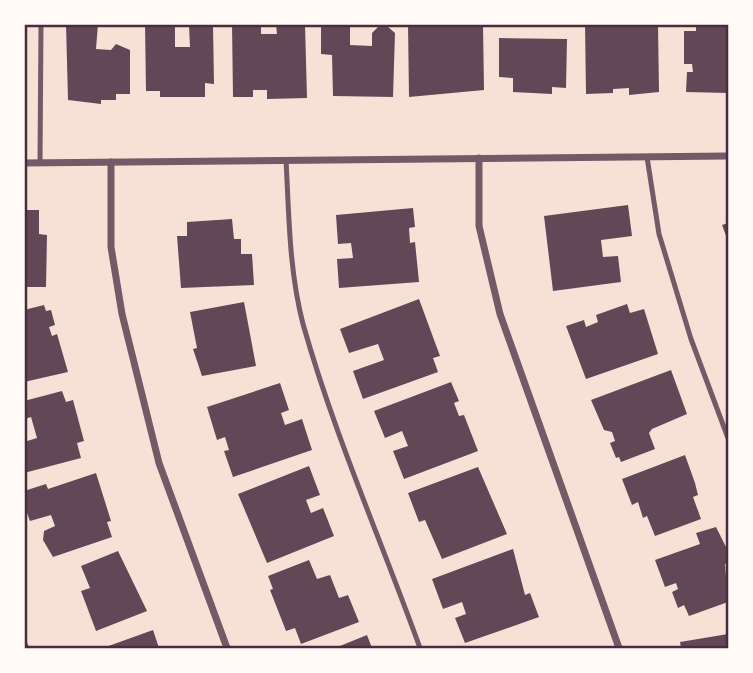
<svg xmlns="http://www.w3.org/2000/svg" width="753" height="673" font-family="Arial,sans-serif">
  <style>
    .building { fill: #644757 }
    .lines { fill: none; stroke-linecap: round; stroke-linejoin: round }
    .service { stroke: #755966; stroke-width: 5 }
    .minor { stroke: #755966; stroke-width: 7 }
    .neatline { fill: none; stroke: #4a2c40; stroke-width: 2.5 }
  </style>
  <rect width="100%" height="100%" fill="#f7e1d7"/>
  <g class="building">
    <path d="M 66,24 L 98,24 L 96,49 L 111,50 L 116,44 L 130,50 L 130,94 L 116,94 L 116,100 L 101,100 L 101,104 L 68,100 Z"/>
    <path d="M 145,24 L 175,24 L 175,47 L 190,47 L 189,25 L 213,25 L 214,84 L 205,83 L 205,97 L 160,97 L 160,91 L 146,91 Z"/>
    <path d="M 232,24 L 261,24 L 261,34 L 277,34 L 276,24 L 305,24 L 307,98 L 267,99 L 267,90 L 253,90 L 253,97 L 233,97 Z"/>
    <path d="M 321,24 L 350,24 L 350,45 L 372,46 L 372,33 L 379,26 L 388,27 L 395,33 L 393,97 L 333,96 L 332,55 L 321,54 Z"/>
    <path d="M 408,24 L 483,24 L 484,90 L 409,97 Z"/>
    <path d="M 585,24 L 658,24 L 659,92 L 629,95 L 629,88 L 613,89 L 613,93 L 586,94 Z"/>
    <path d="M 696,24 L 728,24 L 728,93 L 686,92 L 687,72 L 693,72 L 692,64 L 684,64 L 684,31 L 696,31 Z"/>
    <path d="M 499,38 L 567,39 L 566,88 L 552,87 L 552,94 L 513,92 L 513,78 L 499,77 Z"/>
    <path d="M 628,205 L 632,236 L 601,240 L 603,257 L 618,256 L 621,282 L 553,291 L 544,216 Z"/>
    <path d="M 413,208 L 415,227 L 409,228 L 410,243 L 415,242 L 419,282 L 339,288 L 337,259 L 353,258 L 351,243 L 338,244 L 336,215 Z"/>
    <path d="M 24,210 L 39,210 L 39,234 L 47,235 L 46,287 L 24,287 Z"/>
    <path d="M 232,219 L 234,239 L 241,239 L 241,254 L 252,254 L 254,285 L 181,288 L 177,236 L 187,236 L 187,222 Z"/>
    <path d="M 728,223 L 728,241 L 722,225 Z"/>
    <path d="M 419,299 L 440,356 L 433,358 L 438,372 L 363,399 L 353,371 L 384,360 L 378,344 L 349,353 L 340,329 Z"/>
    <path d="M 244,302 L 256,366 L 202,376 L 193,349 L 197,348 L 190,312 Z"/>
    <path d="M 627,304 L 630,313 L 644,309 L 658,354 L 586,379 L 566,326 L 584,320 L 586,327 L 598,322 L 596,315 Z"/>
    <path d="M 44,305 L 46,311 L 51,310 L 55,325 L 49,327 L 52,336 L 57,334 L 68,372 L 24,382 L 24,310 Z"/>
    <path d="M 671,370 L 687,414 L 652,429 L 649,433 L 655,449 L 621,462 L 619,457 L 616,458 L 610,443 L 615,441 L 612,432 L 604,430 L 591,400 Z"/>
    <path d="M 451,382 L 459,401 L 454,403 L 459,416 L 464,415 L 478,451 L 404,479 L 393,451 L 408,446 L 402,431 L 385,438 L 374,411 Z"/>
    <path d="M 280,383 L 289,410 L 281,413 L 285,425 L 302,419 L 312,450 L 233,477 L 224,451 L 229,450 L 225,437 L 217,440 L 207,407 Z"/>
    <path d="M 62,391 L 66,402 L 73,400 L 84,441 L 77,443 L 81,458 L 24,473 L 24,442 L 37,438 L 31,417 L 25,419 L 24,401 Z"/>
    <path d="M 685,455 L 695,483 L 698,495 L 693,497 L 701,519 L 655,536 L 647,516 L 643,518 L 638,502 L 632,505 L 622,479 Z"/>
    <path d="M 309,466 L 320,495 L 306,500 L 311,513 L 323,508 L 334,536 L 267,563 L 238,494 Z"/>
    <path d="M 478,467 L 507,534 L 442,559 L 425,520 L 419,522 L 408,493 Z"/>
    <path d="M 96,473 L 111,521 L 107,522 L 112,537 L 53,557 L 43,540 L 44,531 L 55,526 L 51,515 L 30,521 L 24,505 L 24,491 L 46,484 L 48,489 Z"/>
    <path d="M 716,527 L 728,551 L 728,563 L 725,564 L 728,602 L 689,616 L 684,605 L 678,608 L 672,592 L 678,589 L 676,583 L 665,587 L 655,560 L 700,544 L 696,533 Z"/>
    <path d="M 513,549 L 525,595 L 530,593 L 539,617 L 465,643 L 455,618 L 466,614 L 462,602 L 443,609 L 432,579 Z"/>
    <path d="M 118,551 L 147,611 L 96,631 L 81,591 L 90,588 L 81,566 Z"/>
    <path d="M 309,560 L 317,579 L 330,575 L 339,598 L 348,595 L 359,622 L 301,644 L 295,628 L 286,631 L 270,590 L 273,589 L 268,576 Z"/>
    <path d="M 153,630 L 159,648 L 103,648 Z"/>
    <path d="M 728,634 L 728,648 L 681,648 L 680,642 Z"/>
    <path d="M 367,635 L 372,648 L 335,648 Z"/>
  </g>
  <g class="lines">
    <g class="service">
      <path d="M 647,157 L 659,234 L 691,339 L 728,438"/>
      <path d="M 286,160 C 289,214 289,271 303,324 C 334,434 381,540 420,648"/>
      <path d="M 40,162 L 41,24"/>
      <path d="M 24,642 L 27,648"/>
    </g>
    <g class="minor">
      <path d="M 479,158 L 479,226 L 500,314 L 619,648"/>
      <path d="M 111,162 L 111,247 L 122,314 L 159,463 L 227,648"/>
      <path d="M 24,163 L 728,156"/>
    </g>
  </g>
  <rect width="753" height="673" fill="none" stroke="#fffaf5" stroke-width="52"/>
  <rect x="26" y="26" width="701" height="621" class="neatline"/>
</svg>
